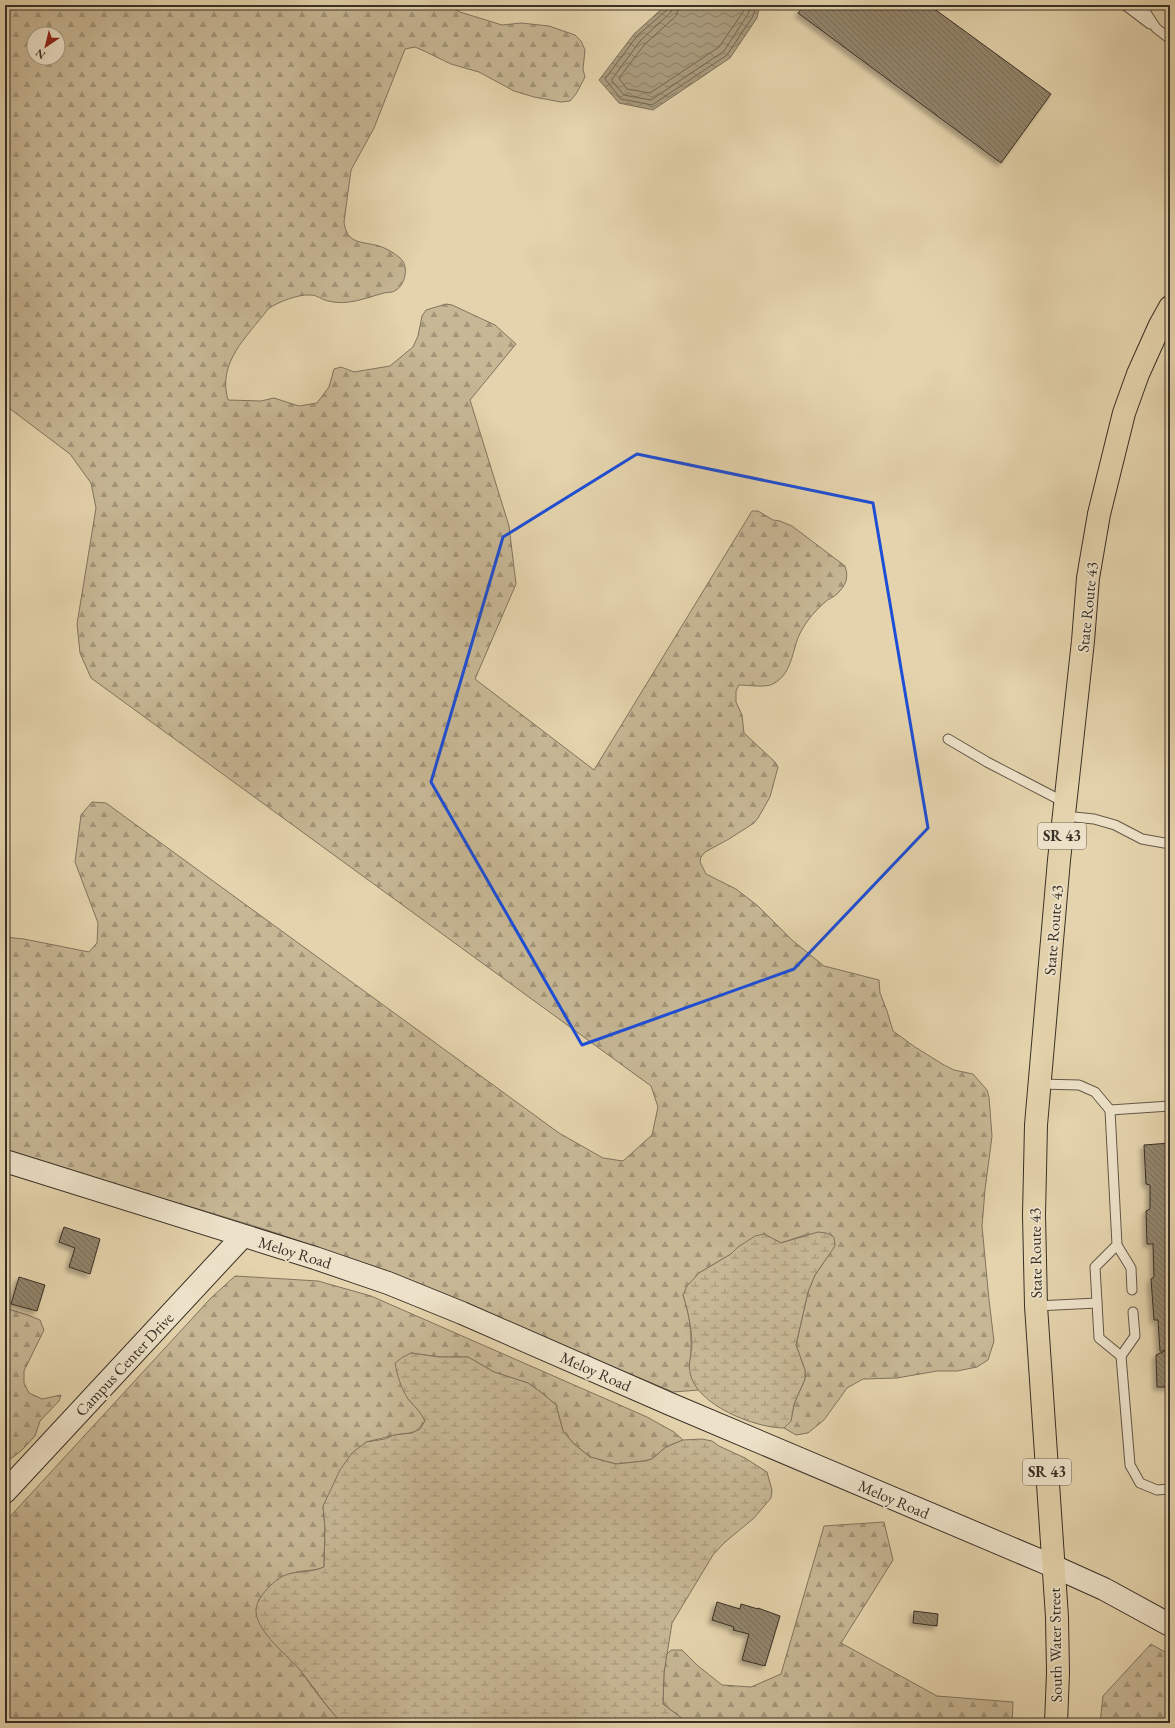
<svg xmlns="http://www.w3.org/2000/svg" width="1175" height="1728" font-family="'EB Garamond',serif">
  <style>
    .forest { fill: url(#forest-firs); stroke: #80745e; fill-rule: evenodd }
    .wetland { fill: url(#wetland-marsh); stroke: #80745e }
    .water { fill: url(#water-waves); stroke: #7d715b }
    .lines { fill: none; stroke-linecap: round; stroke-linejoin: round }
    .shore { stroke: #726652; stroke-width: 1 }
    .building { fill: url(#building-back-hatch); stroke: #393026; filter: url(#shadow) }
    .lane-casing { stroke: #645948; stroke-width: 11 }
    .secondary-casing { stroke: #393026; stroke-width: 24 }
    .primary-casing { stroke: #393026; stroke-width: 24 }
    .lane { stroke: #ede2c9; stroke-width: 9 }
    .secondary { stroke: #ede2c9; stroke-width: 22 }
    .primary { stroke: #e4d3ac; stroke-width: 22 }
    .marked { fill: none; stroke: #1d4ed8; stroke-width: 3; stroke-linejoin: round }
    .labels { text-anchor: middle; stroke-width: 3.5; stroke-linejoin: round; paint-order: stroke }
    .shield { fill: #ede2c9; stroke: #6f6557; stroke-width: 1 }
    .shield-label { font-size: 15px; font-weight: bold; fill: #393026 }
    .street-label { font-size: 16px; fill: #393026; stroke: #ede2c9 }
  </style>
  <defs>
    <pattern id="forest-firs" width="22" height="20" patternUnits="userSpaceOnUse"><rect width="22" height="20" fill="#c7b795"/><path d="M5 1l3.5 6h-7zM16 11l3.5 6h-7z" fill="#a39579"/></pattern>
    <pattern id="wetland-marsh" width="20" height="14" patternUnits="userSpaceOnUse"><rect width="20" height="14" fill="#c7b795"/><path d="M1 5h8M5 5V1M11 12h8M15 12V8" fill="none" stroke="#a39579"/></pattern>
    <pattern id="water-waves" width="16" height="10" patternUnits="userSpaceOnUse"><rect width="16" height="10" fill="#aa9c7e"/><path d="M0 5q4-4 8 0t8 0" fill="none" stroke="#8b8067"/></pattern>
    <pattern id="building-back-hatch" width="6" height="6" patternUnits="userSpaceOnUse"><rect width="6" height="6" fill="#92856c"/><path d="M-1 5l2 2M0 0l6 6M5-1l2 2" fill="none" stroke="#786d59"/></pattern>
    <filter id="shadow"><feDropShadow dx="-3.5" dy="3.5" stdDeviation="2" flood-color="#0004"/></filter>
  </defs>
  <rect width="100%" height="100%" fill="#e4d3ac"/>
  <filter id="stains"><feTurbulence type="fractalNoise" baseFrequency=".005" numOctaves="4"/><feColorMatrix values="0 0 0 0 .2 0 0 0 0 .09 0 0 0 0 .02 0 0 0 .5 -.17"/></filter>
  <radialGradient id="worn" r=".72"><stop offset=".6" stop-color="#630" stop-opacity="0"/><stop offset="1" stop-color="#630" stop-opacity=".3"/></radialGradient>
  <g class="forest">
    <path d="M 5,5 L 447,5 L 460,12 L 502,25 L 521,23 L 549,26 L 575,35 L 581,41 L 585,50 L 583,69 L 585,77 L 576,94 L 570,101 L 561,102 L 534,97 L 514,91 L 479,72 L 451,64 L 424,51 L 415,47 L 405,49 L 374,128 L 351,170 L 344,222 C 347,245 362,241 379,246 C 388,249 394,253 400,258 C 405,262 406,269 405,275 C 404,281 401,287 396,290 C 393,293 388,292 384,293 C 365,298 348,306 328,301 C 322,300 317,295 311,295 C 298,294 278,302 268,309 C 247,337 217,362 228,400 L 261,401 L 274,398 L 299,406 L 317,403 L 329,387 L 334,369 L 341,367 L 354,372 L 390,366 L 413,347 L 418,336 L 422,316 L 426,310 L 446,304 L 452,305 L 495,325 L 516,344 L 470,400 L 509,526 L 516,584 L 475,679 L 594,770 L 752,511 L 758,511 L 773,520 L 780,521 L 792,526 L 845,566 C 849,578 846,585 837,594 C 834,597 828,599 825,602 C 817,609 808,619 803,628 C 791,646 795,672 773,684 C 766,688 747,685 739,685 L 736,691 L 736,702 L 742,715 L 744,733 L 775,762 L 778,767 L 770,797 L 758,818 L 754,823 L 729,839 L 705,852 L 701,857 L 700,862 L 706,874 L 736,889 L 758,906 L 792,940 L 824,966 L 879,980 L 880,993 L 887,1011 L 893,1031 L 915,1047 L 944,1065 L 954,1070 L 973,1074 L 987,1090 L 989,1097 L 992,1136 L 985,1190 L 982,1226 L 989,1300 L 994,1341 L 988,1360 L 977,1367 L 957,1371 L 937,1371 L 897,1378 L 863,1379 L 847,1388 L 824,1420 L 808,1433 L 796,1435 L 784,1428 L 791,1421 L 794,1404 L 805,1379 L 805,1370 L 796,1345 L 808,1292 L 815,1275 L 830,1253 L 808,1234 L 781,1243 L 764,1234 L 738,1247 L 731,1254 L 699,1273 L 683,1295 C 688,1310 691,1325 691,1342 C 692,1362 685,1371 699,1390 L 673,1392 L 415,1284 L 336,1254 L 267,1230 L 195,1208 L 5,1154 L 5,937 L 24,939 L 89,952 L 97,943 L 98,923 L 75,862 L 81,815 L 92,802 L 106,803 L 559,1133 L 603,1158 L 623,1161 L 652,1135 L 658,1107 L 651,1086 L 91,678 L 80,653 L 77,624 L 96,508 L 91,483 L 70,454 L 5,405 ZM 34,34 L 58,34 L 58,58 L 34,58 Z"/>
    <path d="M 235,1276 L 318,1281 L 371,1296 L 647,1417 L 674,1432 L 683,1440 L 666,1447 L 652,1459 L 644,1461 L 616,1464 L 590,1457 L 574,1444 L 563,1431 L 556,1405 L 542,1393 L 528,1383 L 494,1372 L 468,1357 L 439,1357 L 411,1353 L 408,1399 L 421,1413 L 425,1421 C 415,1436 410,1432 395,1435 C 385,1437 376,1440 366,1442 L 323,1506 L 325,1528 L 324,1567 C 315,1571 307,1570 297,1572 C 280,1575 268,1587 258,1601 C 284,1643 307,1687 342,1723 L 5,1723 L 5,1522 L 211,1298 Z"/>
    <path d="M 5,1308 L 28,1315 L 40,1320 L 44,1330 L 24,1371 L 24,1383 L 29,1393 L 42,1399 L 61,1395 L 59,1401 L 40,1421 L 35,1436 L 21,1451 L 5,1463 Z"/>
    <path d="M 884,1522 L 893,1560 L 841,1643 L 937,1696 L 1013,1702 L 1012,1723 L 688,1723 L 663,1704 L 664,1673 L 666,1655 L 671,1650 L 682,1650 L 697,1665 L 722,1685 L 751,1687 L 781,1674 L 824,1526 Z"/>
    <path d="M 1151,1644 L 1170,1655 L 1170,1723 L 1100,1723 L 1103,1696 Z"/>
  </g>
  <g class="wetland">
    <path d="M 818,1232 L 826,1233 L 834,1237 L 835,1246 L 815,1275 L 808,1292 L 796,1345 L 805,1370 L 805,1379 L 794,1404 L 791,1421 L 784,1428 C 755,1428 696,1405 690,1373 C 688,1363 692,1353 692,1343 C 691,1326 688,1310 683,1295 L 687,1286 L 699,1273 L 731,1254 L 738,1247 L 755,1236 L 764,1234 L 781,1243 Z"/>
    <path d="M 411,1353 L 439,1357 L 468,1357 L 494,1372 L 528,1383 L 542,1393 L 556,1405 L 563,1431 L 574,1444 L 590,1457 L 616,1464 L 644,1461 L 652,1459 L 666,1447 L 683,1440 L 702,1439 L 712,1441 L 719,1446 L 745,1458 L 767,1472 L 772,1490 L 771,1498 L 754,1518 L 724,1543 L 713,1555 L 672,1623 L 664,1673 L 663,1704 L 688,1723 L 342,1723 C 326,1707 314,1687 300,1670 C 287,1655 258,1633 256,1612 C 255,1600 269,1586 278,1579 C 291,1569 310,1574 324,1567 L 325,1528 L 323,1506 L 340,1470 L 352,1453 L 366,1442 L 385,1439 L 394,1435 L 412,1433 L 420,1429 L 425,1421 C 421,1412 414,1406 408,1399 C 401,1388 397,1375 395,1363 L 403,1357 Z"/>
  </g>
  <path class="water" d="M 666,5 L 760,5 L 757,18 L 730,58 L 653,110 L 619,103 L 599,80 L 634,34 Z"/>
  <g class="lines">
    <g class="shore">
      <path d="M 669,5 L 667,10 L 637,36 L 605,79 L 621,99 L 652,105 L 727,55 L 753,16 L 756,5"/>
      <path d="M 674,5 L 671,12 L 641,40 L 612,79 L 612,81 L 624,95 L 651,100 L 724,51 L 748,14 L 751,5"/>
      <path d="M 680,5 L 676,16 L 645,44 L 619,78 L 627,89 L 650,93 L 719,47 L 743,12 L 745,5"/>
    </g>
  </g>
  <g class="building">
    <path d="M 805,5 L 929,5 L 1051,94 L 1001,163 L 798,13 Z"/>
    <path d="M 1170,1143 L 1170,1387 L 1157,1387 L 1156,1355 L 1165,1351 L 1160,1351 L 1158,1320 L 1154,1320 L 1151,1279 L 1154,1277 L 1153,1244 L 1147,1244 L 1146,1211 L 1150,1209 L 1150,1185 L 1146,1184 L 1144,1145 Z"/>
    <path d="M 64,1227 L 100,1239 L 90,1274 L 69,1267 L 75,1248 L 59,1242 Z"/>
    <path d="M 19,1277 L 45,1285 L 37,1311 L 11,1304 Z"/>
    <path d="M 717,1602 L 740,1609 L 741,1604 L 758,1609 L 758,1608 L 780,1616 L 765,1666 L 742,1660 L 749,1634 L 733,1630 L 734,1627 L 712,1620 Z"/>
    <path d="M 914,1611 L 938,1614 L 937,1626 L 913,1623 Z"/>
  </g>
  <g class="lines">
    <g class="lane-casing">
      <g id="lane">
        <path d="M 1125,5 L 1150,24"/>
        <path d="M 1141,5 L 1156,28 L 1170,39"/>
        <path d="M 948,739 L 987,762 L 1064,802"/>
        <path d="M 1064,816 L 1094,819 L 1115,825 L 1142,839 L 1170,844"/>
        <path d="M 1040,1084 L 1079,1085 L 1095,1092 L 1110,1110 L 1170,1106"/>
        <path d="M 1110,1110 L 1117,1245 L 1095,1267 L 1099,1338 L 1121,1356 L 1130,1465 L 1140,1483 L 1157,1490 L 1170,1489"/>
        <path d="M 1117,1245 L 1131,1268 L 1132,1290"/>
        <path d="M 1036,1306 L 1097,1303"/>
        <path d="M 1121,1356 L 1135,1336 L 1133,1312"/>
      </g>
    </g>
    <g class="secondary-casing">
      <g id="secondary">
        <path d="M 5,1161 L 315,1258 L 388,1283 L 462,1313 L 670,1404 L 1053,1566 L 1104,1589 L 1170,1625"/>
        <path d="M 5,1492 L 243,1236"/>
      </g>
    </g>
    <g class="primary-casing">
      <path id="primary" d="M 1056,1723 L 1058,1673 L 1057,1617 L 1036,1306 L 1034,1215 L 1036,1125 L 1059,860 L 1083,641 L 1088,578 L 1099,514 L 1124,413 L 1138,374 L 1160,325 L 1170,307"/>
    </g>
    <use href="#lane" class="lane"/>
    <use href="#secondary" class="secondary"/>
    <use href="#primary" class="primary"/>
  </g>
  <path class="marked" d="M 637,454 L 873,503 L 928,828 L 794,969 L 582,1045 L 431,782 L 503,537 Z"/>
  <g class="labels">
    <g class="shield">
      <rect x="1038" y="823" width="48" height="26" rx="3"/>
      <rect x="1023" y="1459" width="48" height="26" rx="3"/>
    </g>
    <g class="shield-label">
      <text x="1062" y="841">SR 43</text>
      <text x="1047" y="1477">SR 43</text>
    </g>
    <g class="street-label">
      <text transform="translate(1087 607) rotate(-84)" y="6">State Route 43</text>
      <text transform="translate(1053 930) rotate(-85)" y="6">State Route 43</text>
      <text transform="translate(295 1252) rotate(17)" y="6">Meloy Road</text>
      <text transform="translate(1035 1253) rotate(-91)" y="6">State Route 43</text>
      <text transform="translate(124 1364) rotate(-47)" y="6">Campus Center Drive</text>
      <text transform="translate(596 1371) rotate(24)" y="6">Meloy Road</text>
      <text transform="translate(894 1499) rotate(23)" y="6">Meloy Road</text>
      <text transform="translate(1055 1645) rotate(-91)" y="6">South Water Street</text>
    </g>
  </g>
  <rect width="1175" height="1728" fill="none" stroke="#e4d3ac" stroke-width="20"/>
  <rect x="6" y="6" width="1163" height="1716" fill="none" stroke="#393026" stroke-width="2"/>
  <rect x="10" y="10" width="1155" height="1708" fill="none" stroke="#393026"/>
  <g transform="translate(46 46) rotate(215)"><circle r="19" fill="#ede2c9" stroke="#a59b88"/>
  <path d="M0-3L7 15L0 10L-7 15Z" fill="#8f2418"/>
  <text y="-6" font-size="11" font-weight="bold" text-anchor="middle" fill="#393026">N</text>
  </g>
  <rect width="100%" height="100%" filter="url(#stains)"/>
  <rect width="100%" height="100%" fill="url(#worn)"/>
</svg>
